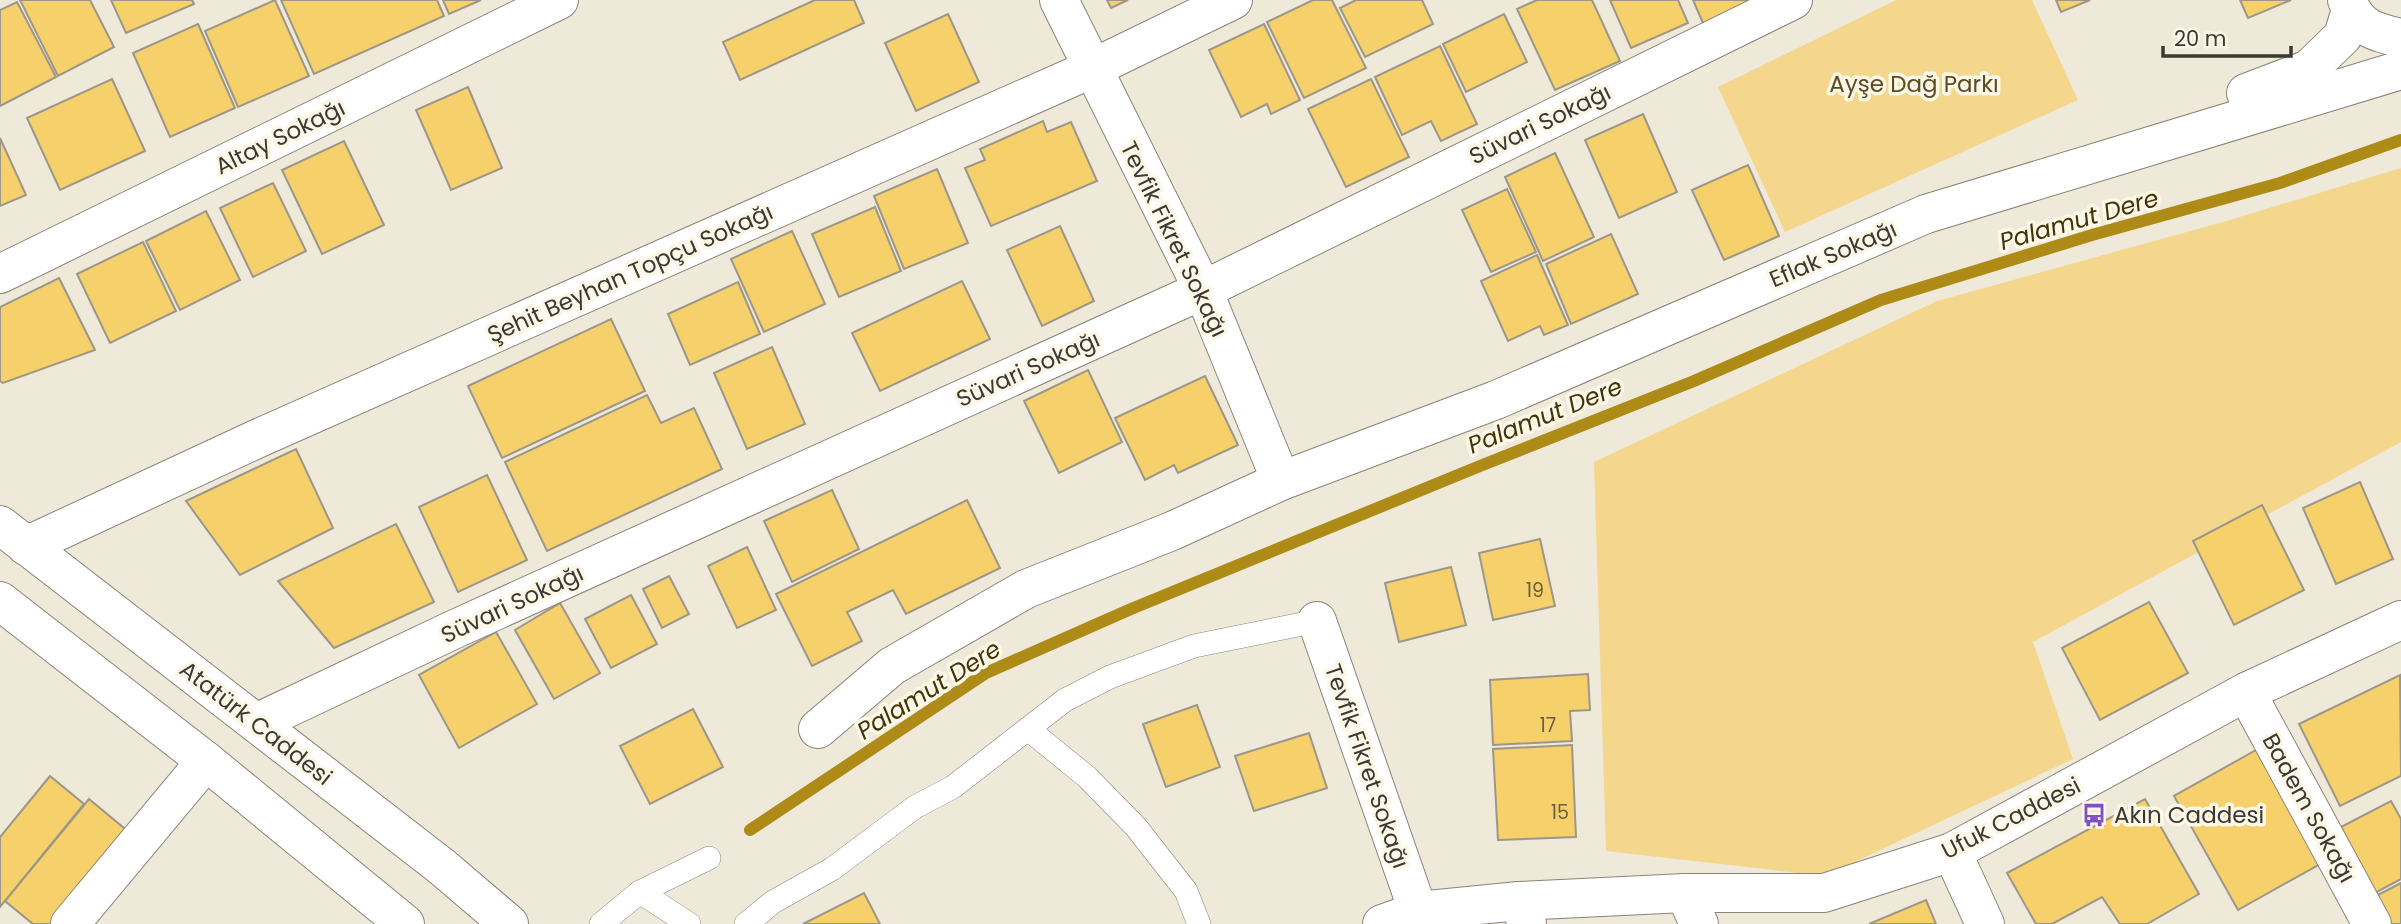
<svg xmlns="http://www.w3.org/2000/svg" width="2401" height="924" font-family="Poppins,sans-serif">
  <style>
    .green { fill: #f4d78d }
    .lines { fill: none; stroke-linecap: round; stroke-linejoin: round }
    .stream { stroke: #ae8a17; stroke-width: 12 }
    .building { fill: #f6d06b; stroke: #9c9789; stroke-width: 2 }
    .service-casing { stroke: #8a8476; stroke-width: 24 }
    .minor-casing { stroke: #8a8476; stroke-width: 40 }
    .tertiary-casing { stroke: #8a8476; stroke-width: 40 }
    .primary-casing { stroke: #8a8476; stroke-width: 40 }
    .service { stroke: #fff; stroke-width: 23 }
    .minor { stroke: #fff; stroke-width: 38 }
    .tertiary { stroke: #fff; stroke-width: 38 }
    .primary { stroke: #fff; stroke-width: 38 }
    .labels { text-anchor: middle; stroke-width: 7; stroke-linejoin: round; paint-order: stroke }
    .number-label { font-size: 19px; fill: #6a5f41 }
    .park-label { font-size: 23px; fill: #5c4c23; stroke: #fdf7e7 }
    .street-label { font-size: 23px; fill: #3b3933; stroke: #fdf7e7 }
    .poi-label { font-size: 23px; fill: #3b3933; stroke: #fdf7e7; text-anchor: start }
    .water-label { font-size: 24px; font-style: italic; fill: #433407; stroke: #fdf7e7 }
  </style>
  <rect width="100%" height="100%" fill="#efe9da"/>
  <g class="green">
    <path d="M 1896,0 L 2032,0 L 2078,100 L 1785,232 L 1718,87 Z"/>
    <path d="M 2401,168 L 2401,442 L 2033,642 L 2073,759 L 1825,876 L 1606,851 L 1594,462 L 1937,301 L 2223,222 Z"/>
  </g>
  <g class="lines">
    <path class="stream" d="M 750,830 L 986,673 L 1131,609 L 1480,466 L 1694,381 L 1881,300 L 2092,235 L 2280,183 L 2401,140"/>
  </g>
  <g class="building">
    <path d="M 20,0 L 90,0 L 114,47 L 58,76 Z"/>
    <path d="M 111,0 L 192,0 L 194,4 L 126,33 Z"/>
    <path d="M 275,0 L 309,76 L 238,107 L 205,31 Z"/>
    <path d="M 281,0 L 437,0 L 444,16 L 314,74 Z"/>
    <path d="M 443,0 L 481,0 L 449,14 Z"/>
    <path d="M 815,0 L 854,0 L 864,23 L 740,80 L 723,42 Z"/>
    <path d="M 1107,0 L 1128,0 L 1111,8 Z"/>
    <path d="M 1313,0 L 1332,0 L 1366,68 L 1304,98 L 1267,22 Z"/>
    <path d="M 1356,0 L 1422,0 L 1433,24 L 1365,57 L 1340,8 Z"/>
    <path d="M 1537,0 L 1592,0 L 1620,61 L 1555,90 L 1517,9 Z"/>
    <path d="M 1610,0 L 1678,0 L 1688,23 L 1631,48 Z"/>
    <path d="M 1693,0 L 1763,0 L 1706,30 Z"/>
    <path d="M 2056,0 L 2090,0 L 2061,12 Z"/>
    <path d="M 2240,0 L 2291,0 L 2248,18 Z"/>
    <path d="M 17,2 L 56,77 L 0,106 L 0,10 Z"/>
    <path d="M 948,14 L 979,82 L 916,111 L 885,43 Z"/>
    <path d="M 1504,14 L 1527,62 L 1466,92 L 1443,44 Z"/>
    <path d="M 198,24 L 235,108 L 170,137 L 133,53 Z"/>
    <path d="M 1264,24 L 1300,100 L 1271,114 L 1267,104 L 1241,117 L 1209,50 Z"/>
    <path d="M 1440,46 L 1477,124 L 1441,141 L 1431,121 L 1402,135 L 1375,77 Z"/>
    <path d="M 112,79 L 145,151 L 60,190 L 27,118 Z"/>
    <path d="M 1371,79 L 1409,157 L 1346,187 L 1308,109 Z"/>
    <path d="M 468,87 L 502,168 L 451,190 L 416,110 Z"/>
    <path d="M 1643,114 L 1677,192 L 1619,218 L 1585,140 Z"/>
    <path d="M 1043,121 L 1047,132 L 1071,122 L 1097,181 L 991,226 L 965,168 L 985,160 L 980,149 Z"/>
    <path d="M 0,138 L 26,195 L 0,206 Z"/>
    <path d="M 344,141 L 384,225 L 322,254 L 282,170 Z"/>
    <path d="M 1555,153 L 1594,237 L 1543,261 L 1505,177 Z"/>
    <path d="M 1748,165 L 1779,236 L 1724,260 L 1692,190 Z"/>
    <path d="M 937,169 L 968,243 L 904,269 L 874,196 Z"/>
    <path d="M 273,183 L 306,251 L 253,277 L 220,208 Z"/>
    <path d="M 1507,189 L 1536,252 L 1491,272 L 1462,210 Z"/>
    <path d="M 875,207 L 901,271 L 839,297 L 812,234 Z"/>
    <path d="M 206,211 L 240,280 L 180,310 L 146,241 Z"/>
    <path d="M 1060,226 L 1094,301 L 1042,326 L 1007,250 Z"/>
    <path d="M 792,231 L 825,304 L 764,332 L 731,259 Z"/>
    <path d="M 1611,234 L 1638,294 L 1571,324 L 1546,264 Z"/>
    <path d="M 143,242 L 176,311 L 110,343 L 77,274 Z"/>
    <path d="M 1537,255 L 1568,325 L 1544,335 L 1540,326 L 1508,341 L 1481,281 Z"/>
    <path d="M 59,278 L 95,350 L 3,383 L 0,381 L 0,307 Z"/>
    <path d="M 962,281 L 990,339 L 880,391 L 852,333 Z"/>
    <path d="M 738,282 L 760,334 L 690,365 L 668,314 Z"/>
    <path d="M 611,319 L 645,391 L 502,458 L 468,386 Z"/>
    <path d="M 772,347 L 805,424 L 747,449 L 714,373 Z"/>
    <path d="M 1088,370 L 1122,442 L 1059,473 L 1024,401 Z"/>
    <path d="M 1205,376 L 1238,445 L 1178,473 L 1174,465 L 1145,480 L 1115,418 Z"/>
    <path d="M 647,395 L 661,423 L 694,408 L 722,469 L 547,551 L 505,462 Z"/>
    <path d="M 296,449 L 333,528 L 240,575 L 186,501 Z"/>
    <path d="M 487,475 L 527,560 L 458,592 L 419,507 Z"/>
    <path d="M 2360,482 L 2393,559 L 2336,584 L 2303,508 Z"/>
    <path d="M 832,490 L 859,549 L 792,582 L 764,521 Z"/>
    <path d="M 967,500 L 1000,568 L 906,614 L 893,590 L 847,612 L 862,641 L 812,666 L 776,594 Z"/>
    <path d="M 2262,505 L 2304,590 L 2234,625 L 2193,541 Z"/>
    <path d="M 396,524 L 434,602 L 334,648 L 278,581 Z"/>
    <path d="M 1540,539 L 1555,606 L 1493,620 L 1479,553 Z"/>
    <path d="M 747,547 L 776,610 L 737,628 L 708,566 Z"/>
    <path d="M 1451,567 L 1466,625 L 1399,642 L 1385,583 Z"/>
    <path d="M 669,576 L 689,614 L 662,628 L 643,589 Z"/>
    <path d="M 631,595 L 657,644 L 611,668 L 585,619 Z"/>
    <path d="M 2149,602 L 2188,673 L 2100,720 L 2062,648 Z"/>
    <path d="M 560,603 L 600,673 L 554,699 L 515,630 Z"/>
    <path d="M 496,632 L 537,704 L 459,748 L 419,675 Z"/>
    <path d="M 1588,674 L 1590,710 L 1570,711 L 1572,741 L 1493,745 L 1490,680 Z"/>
    <path d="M 2400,675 L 2401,776 L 2340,806 L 2299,724 Z"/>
    <path d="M 1197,705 L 1220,767 L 1166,787 L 1143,724 Z"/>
    <path d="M 693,709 L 723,767 L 650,804 L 620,746 Z"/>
    <path d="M 1309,733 L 1327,788 L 1254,811 L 1235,756 Z"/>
    <path d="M 1572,745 L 1576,837 L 1498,840 L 1493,749 Z"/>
    <path d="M 2256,750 L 2320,864 L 2238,910 L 2174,796 Z"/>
    <path d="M 50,776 L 84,804 L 0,907 L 0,837 Z"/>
    <path d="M 89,799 L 136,838 L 66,924 L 33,924 L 5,901 Z"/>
    <path d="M 2145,799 L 2199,894 L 2147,924 L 2120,924 L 2102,897 L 2052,924 L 2036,924 L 2007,873 Z"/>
    <path d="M 2391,801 L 2401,819 L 2401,879 L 2375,893 L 2341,827 Z"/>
    <path d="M 2401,883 L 2401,924 L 2391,924 L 2376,896 Z"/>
    <path d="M 864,893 L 880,924 L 803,924 Z"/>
    <path d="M 1926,900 L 1936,924 L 1869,924 Z"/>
  </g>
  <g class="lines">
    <g class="service-casing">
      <g id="service">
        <path d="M 1028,729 L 1087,777 L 1136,827 L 1186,891 L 1199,924"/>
        <path d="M 640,892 L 689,924"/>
        <path d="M 601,924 L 640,892 L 709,858"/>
        <path d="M 746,924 L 773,902 L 832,869 L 915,807 L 953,787 L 1065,700 L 1110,677 L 1194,646 L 1317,621"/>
      </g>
    </g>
    <g class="minor-casing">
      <g id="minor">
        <path d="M 1059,0 L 1203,290 L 1281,481"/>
        <path d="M 2347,0 C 2358,28 2374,32 2401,38"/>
        <path d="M 2246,93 L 2309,69 L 2343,36 L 2351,10"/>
        <path d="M 0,274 L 559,0"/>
        <path d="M 26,546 L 261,437 L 1091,69 L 1233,0"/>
        <path d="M 1317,621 L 1418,911"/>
        <path d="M 2246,692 L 2372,924"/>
        <path d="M 256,723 L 455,629 L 1203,290 L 1793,0"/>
        <path d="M 818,729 L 892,666 L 1026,589 L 1172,531 L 1281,481 L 1496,400 L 1926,214 L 2401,70"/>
        <path d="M 1952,852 L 1985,924"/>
        <path d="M 1685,893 L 1699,924"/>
        <path d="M 1519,901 L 1527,924"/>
        <path d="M 70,924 L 206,761"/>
      </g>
    </g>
    <g class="tertiary-casing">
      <path id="tertiary" d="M 1382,924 L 1418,911 L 1519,901 L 1685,893 L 1824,893 L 1952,852 L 2246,692 L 2401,620"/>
    </g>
    <g class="primary-casing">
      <g id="primary">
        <path d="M 0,525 L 441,866 L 509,924"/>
        <path d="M 0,601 L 206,761 L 405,924"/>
      </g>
    </g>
    <use href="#service" class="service"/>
    <use href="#minor" class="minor"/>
    <use href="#tertiary" class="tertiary"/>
    <use href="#primary" class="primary"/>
  </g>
  <defs>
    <g id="bus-bare" transform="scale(1.89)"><path d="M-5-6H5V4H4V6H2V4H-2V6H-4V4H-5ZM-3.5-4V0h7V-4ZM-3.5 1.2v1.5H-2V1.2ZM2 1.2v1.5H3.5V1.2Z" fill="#8150c9" stroke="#fdf7e7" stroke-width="2.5" paint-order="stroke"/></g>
  </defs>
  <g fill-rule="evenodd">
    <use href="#bus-bare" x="2094" y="815"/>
  </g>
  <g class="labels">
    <g class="number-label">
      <text x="1535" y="597">19</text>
      <text x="1548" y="732">17</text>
      <text x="1560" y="819">15</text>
    </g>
    <g class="park-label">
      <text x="1914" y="92">Ayşe Dağ Parkı</text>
    </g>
    <g class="street-label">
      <text transform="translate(1540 124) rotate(-26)" y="8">Süvari Sokağı</text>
      <text transform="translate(280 137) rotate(-26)" y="8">Altay Sokağı</text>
      <text transform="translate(1174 239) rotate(64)" y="8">Tevfik Fikret Sokağı</text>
      <text transform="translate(1833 254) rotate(-23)" y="8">Eflak Sokağı</text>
      <text transform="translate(630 273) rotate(-24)" y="8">Şehit Beyhan Topçu Sokağı</text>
      <text transform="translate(1028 369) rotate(-24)" y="8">Süvari Sokağı</text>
      <text transform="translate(512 604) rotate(-25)" y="8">Süvari Sokağı</text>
      <text transform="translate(256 723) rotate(38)" y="8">Atatürk Caddesi</text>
      <text transform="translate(1367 766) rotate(71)" y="8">Tevfik Fikret Sokağı</text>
      <text transform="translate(2309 808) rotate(61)" y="8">Badem Sokağı</text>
      <text transform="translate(2011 818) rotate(-27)" y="8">Ufuk Caddesi</text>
    </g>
    <g class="poi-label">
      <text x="2114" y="823">Akın Caddesi</text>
    </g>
    <g class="water-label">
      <text transform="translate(2079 220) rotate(-16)" y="8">Palamut Dere</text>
      <text transform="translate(1545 416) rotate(-22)" y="8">Palamut Dere</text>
      <text transform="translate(929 690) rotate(-32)" y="8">Palamut Dere</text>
    </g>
  </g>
  <path d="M2163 46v10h128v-10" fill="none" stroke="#3b3933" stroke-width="3.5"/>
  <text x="2174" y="46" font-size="21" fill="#3b3933" stroke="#fdf7e7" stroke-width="5" paint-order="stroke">20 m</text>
</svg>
